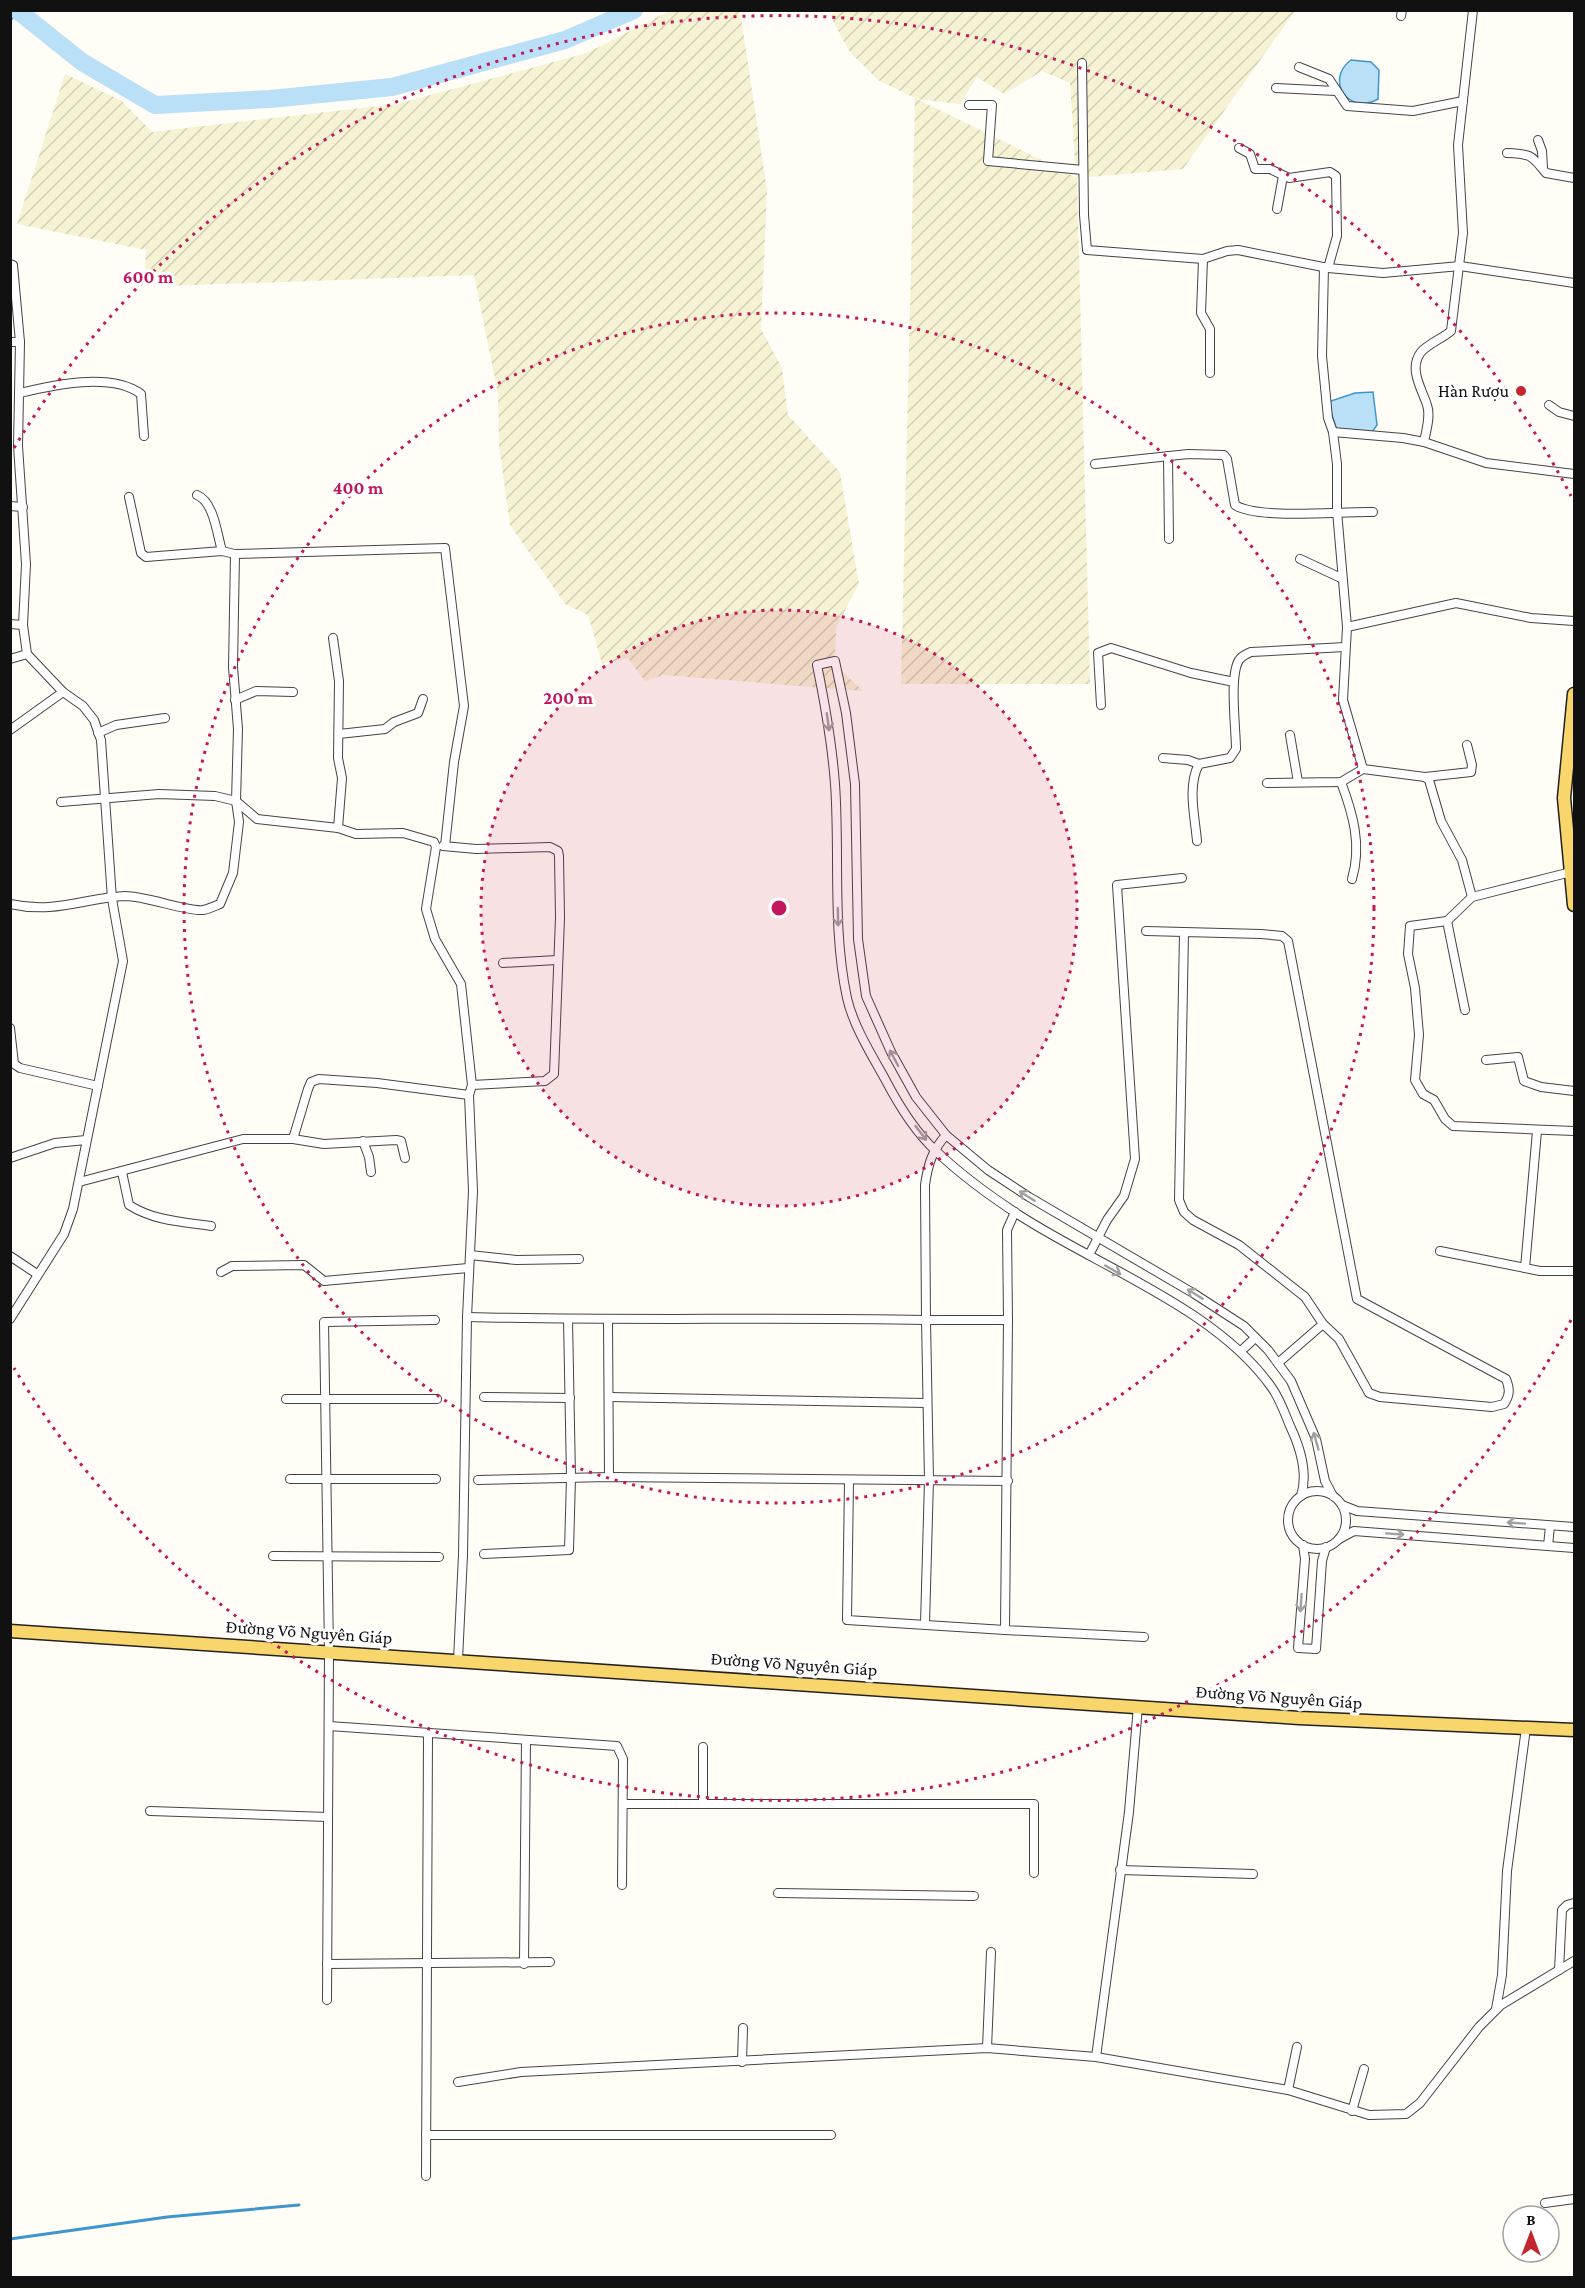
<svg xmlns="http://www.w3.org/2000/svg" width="1585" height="2288" font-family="'Crimson Pro',serif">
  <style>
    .farmland { fill: url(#farmland-furrows); fill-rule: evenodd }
    .water { fill: #b9e0f7; stroke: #3f96cf; stroke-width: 1.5 }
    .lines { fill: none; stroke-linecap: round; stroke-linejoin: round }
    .stream { stroke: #3f96cf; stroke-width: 3 }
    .river { stroke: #b9e0f7; stroke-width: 18 }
    .minor-casing { stroke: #444; stroke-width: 10 }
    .primary-casing { stroke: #222; stroke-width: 15 }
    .minor { stroke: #fff; stroke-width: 8 }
    .primary { stroke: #f9d66b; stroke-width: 12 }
    .oneway { stroke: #a0a0a0 }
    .ring { fill: none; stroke: #c2185b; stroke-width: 3; stroke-dasharray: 3 6 }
    .poi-dot { fill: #c4262e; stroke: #fff; stroke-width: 2 }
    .labels { text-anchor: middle; stroke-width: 6; stroke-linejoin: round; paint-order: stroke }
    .poi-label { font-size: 18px; fill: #111; stroke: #fff; text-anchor: end }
    .street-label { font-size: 18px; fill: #111; stroke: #fff }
    .centre { fill: #c2185b; stroke: #fff; stroke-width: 3 }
    .ring-label { font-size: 18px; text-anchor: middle; font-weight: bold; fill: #c2185b; stroke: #fff; stroke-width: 6; stroke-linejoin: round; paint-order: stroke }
  </style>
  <defs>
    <pattern id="farmland-furrows" width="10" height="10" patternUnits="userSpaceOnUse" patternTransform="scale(1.5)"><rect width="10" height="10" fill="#f6f3d4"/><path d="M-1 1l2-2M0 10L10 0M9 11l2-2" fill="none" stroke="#d2cfb5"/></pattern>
  </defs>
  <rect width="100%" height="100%" fill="#fffdf5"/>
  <g class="farmland">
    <path d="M 839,10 L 1295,11 L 1183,169 L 1077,178 L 1090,684 L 901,684 L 915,98 L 878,80 L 849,51 L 830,15 ZM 1042,71 L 1070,83 L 1076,177 L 917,99 L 960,104 L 977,77 L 1004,94 Z"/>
    <path d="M 669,11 L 740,11 L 767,190 L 761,329 L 782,368 L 788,415 L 840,472 L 859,584 L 836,627 L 835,665 L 863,691 L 663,675 L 645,681 L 628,658 L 602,664 L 588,615 L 565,604 L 510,525 L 499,446 L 498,394 L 474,275 L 168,286 L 163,274 L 145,273 L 146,250 L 17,224 L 65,74 L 122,101 L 152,132 L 397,104 L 587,53 Z"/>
  </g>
  <g class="water">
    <path d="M 1351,60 L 1371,62 L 1379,70 L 1378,99 C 1349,116 1324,80 1351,60 Z"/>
    <path d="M 1373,392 L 1377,425 L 1372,432 L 1337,431 L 1328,402 L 1355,393 Z"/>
  </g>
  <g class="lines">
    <g class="stream">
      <path d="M 10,21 L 17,10"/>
      <path d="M 10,2239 L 167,2217 L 299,2205"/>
    </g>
    <path class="river" d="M 17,10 L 82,62 L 155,105 L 270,99 L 392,87 L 565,40 L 634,10"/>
    <g class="minor-casing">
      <g id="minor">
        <path d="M 1401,16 L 1402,10"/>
        <path d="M 1082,63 L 1084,215 L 1087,250 L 1203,259 L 1227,251 L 1238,250 L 1328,268 L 1383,273 L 1460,266 L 1574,283"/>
        <path d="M 1299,67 L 1329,79 L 1347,106 L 1413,111 L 1463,101"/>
        <path d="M 1276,88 L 1336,91"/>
        <path d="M 969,105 L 992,105 L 988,161 L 1083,170"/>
        <path d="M 1538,140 L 1542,151 L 1543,168"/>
        <path d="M 1239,148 L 1250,154 L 1255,169 L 1270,169 L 1289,178 L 1330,172 L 1336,176 L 1337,236 L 1328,268"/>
        <path d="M 1507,153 C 1532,154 1531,155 1546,173 L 1574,178"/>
        <path d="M 1277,209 L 1283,176"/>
        <path d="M 1203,259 L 1201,313 L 1210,329 L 1210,373"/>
        <path d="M 10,264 L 13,265 L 20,342 L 18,446 L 26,564 L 23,625 L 27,654 L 63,692 L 83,706 L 94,720 L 101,740 L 112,899 L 123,961 L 73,1209 L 64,1234 L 10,1319"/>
        <path d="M 1324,267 L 1322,356 L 1328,418 L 1333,432 L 1337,464 L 1337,511 L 1347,627 L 1343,700 L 1363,769"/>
        <path d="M 10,342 L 20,342"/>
        <path d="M 20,393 C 53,385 111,372 141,394 L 144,436"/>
        <path d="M 1549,405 L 1559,412 L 1574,416"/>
        <path d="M 1333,432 L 1403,438 L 1424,442 L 1486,463 L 1574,474"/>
        <path d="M 1424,442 C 1426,431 1431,416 1427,405 C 1422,389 1408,369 1421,352 C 1428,344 1443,338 1451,331 L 1463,233 L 1458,145 L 1473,10"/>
        <path d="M 1168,456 L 1169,539"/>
        <path d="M 1095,464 L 1188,454 L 1224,455 L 1227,459 L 1235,505 C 1259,520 1341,511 1373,512"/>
        <path d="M 197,495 C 214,502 217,534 222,551"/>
        <path d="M 129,497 L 141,553 L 146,557 L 222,551 L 235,554 L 445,548 L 464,706 L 454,762 L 445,846"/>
        <path d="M 10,506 L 23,507"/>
        <path d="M 1300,559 L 1341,578"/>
        <path d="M 10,624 L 23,625"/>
        <path d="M 1347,627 L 1456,603 L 1531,618 L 1574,621"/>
        <path d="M 333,638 L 339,681 L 338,758 L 342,778 L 338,828"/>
        <path d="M 10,659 L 27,654"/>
        <path d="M 235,700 L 256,691 L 293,692"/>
        <path d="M 1101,705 L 1098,653 L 1111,648 L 1191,673 L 1234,682"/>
        <path d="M 10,730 L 63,692"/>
        <path d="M 98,733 L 116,725 L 165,718"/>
        <path d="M 339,734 L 385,729 L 394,722 L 418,713 L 423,699"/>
        <path d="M 1290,735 L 1298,782"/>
        <path d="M 1163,758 L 1188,760 L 1199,764"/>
        <path d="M 1425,777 L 1471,772 L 1472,765 L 1467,745"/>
        <path d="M 1341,782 C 1353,814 1362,845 1352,879"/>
        <path d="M 1267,783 L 1341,782 L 1363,769 L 1425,777 L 1429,780 L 1441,821 L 1462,860 L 1472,897"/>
        <path d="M 61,802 L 159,794 L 215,796 L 236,801 L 257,819 L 338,828 L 356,834 L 403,833 L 434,842 L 436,847 L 426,909 L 435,939 L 461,984 L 472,1085 L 469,1095 L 473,1191 L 467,1317 L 463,1555 L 458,1660"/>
        <path d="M 1197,841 C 1195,817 1187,786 1199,764 L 1230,758 L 1236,749 C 1236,729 1229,676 1239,660 C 1242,656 1246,654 1251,652 L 1345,647"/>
        <path d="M 443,846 L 476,849 L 550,847 L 558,851 L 559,856 L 560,918 L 554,1074 L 545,1081 L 472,1085"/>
        <path d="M 1571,872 L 1472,897 L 1447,921 L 1410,926 L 1408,954 L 1415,988 L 1419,1035 L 1415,1080 L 1423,1094 L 1434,1100 L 1445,1119 L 1453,1126 L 1574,1131"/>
        <path d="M 10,904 C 55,914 84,898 125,896 C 147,896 187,912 203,910 C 209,909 215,906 220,904 L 233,873 L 239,822 L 236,801 L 238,729 L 233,667 L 235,554"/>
        <path d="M 1447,921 L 1465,1010"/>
        <path d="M 1146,931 L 1261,934 L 1282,936 L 1288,941 L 1357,1299 L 1506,1379 C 1510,1389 1510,1395 1504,1404 L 1492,1407 L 1380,1397 L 1369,1393 L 1339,1339 L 1323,1324 L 1305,1297 L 1239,1245 L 1193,1220 L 1184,1212 L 1179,1200 L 1184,933"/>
        <path d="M 503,963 L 557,960"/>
        <path d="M 10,1028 L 14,1064 L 20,1068 L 98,1086"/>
        <path d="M 1486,1060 L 1518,1057 L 1524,1081 L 1541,1087 L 1574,1091"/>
        <path d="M 293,1139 L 324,1144 L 396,1140 L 401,1141 L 405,1158"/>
        <path d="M 363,1141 L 369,1157 L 371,1172"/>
        <path d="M 10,1158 L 55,1143 L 86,1140"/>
        <path d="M 122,1172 L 129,1205 C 154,1221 183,1222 211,1226"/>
        <path d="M 79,1182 L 243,1139 L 293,1139 L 308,1089 L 311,1082 L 319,1079 L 377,1083 L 469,1095"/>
        <path d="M 1440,1251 L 1540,1271 L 1574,1271"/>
        <path d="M 470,1255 L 516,1260 L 579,1259"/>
        <path d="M 1089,1255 L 1107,1220 L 1124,1196 L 1135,1159 L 1117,885 L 1182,878"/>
        <path d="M 10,1256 L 37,1274"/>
        <path d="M 1525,1268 L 1537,1131"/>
        <path d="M 221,1272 L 232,1266 L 304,1265 L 324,1281 L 468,1268"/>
        <path d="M 467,1317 C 620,1321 773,1317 926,1320 L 925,1185 C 928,1164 932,1151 946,1135"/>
        <path d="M 608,1320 L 609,1477"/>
        <path d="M 1008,1320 L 1007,1230 L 1015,1212"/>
        <path d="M 1241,1351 L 1255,1338"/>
        <path d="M 1278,1363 L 1323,1324"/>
        <path d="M 484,1397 L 570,1398"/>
        <path d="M 609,1397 L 926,1403"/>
        <path d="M 286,1399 L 437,1399"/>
        <path d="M 290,1479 L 436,1479"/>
        <path d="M 478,1480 L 609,1477 L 1008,1481"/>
        <path d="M 849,1481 L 847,1620 L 1005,1630"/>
        <circle cx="1317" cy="1520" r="29"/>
        <path d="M 1301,1496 C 1308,1474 1300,1447 1290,1426 C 1285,1414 1280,1399 1272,1388 C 1217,1309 1099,1267 1019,1215 C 990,1196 961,1175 936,1151 C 915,1132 898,1104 885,1079 C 871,1054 853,1025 847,998 C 832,928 840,855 835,784 C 832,744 825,704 817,665 L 835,661 L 846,713 L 855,784 L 858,939 L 866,996 L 891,1052 L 916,1097 L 946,1135 L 988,1170 L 1029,1197 L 1193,1293 L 1244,1326 L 1268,1350 L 1291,1381 L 1316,1439 L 1325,1481 L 1333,1496"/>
        <path d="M 1342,1505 L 1357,1511 L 1574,1527"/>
        <path d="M 1339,1539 L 1354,1531 L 1574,1548"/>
        <path d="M 1303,1545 L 1305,1559 L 1298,1648 L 1316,1649 L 1322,1561 L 1326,1547"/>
        <path d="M 1548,1546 L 1550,1526"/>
        <path d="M 484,1554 L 569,1550 L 571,1478 L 568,1319"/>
        <path d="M 273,1556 L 439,1557"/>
        <path d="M 925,1624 L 929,1480 L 926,1320 L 1008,1320 L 1005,1630 L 1144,1637"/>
        <path d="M 329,1726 L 617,1746 L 623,1759 L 622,1885"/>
        <path d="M 703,1747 L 703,1804"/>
        <path d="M 623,1804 L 1034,1804 L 1034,1873"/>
        <path d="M 150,1811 L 328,1817"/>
        <path d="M 1120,1870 L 1253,1874"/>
        <path d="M 778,1893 L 974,1896"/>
        <path d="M 327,1964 L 550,1962"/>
        <path d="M 524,1964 L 526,1740"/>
        <path d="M 1559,1970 L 1562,1910 L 1567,1905 L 1574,1903"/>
        <path d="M 327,2000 L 329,1652 L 324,1322 L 435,1320"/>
        <path d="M 1496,2009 L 1502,1975 L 1507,1871 L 1526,1728"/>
        <path d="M 987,2048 L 991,1952"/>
        <path d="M 1096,2057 L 1129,1812 L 1138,1706"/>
        <path d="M 742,2062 L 743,2028"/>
        <path d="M 458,2082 L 521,2072 L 987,2048 L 1096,2057 L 1288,2090 L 1369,2115 L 1406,2114 L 1420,2103 L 1479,2027 L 1501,2005 L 1574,1961"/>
        <path d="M 1288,2090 L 1297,2047"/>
        <path d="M 1352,2111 L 1364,2069"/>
        <path d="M 426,2135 L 831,2135"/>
        <path d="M 426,2176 L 428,1735"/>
        <path d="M 1545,2203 L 1574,2199"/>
      </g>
    </g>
    <g class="primary-casing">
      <g id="primary">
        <path d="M 1574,694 L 1564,798 L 1574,905"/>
        <path d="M 10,1631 L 1299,1718 L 1574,1730"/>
      </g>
    </g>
    <use href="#minor" class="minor"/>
    <use href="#primary" class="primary"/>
  </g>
  <defs><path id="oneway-shaft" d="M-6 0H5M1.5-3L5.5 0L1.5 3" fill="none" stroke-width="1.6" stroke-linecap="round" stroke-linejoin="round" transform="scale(1.5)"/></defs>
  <g class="oneway">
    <use href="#oneway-shaft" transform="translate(828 722) rotate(82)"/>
    <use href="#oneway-shaft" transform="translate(838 917) rotate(89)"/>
    <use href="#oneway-shaft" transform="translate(894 1058) rotate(-118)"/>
    <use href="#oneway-shaft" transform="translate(921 1133) rotate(52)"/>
    <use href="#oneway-shaft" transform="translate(1027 1196) rotate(-148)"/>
    <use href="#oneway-shaft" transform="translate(1113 1270) rotate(30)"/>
    <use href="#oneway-shaft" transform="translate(1195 1294) rotate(-148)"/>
    <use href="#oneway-shaft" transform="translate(1316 1441) rotate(-106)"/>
    <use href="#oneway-shaft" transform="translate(1516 1523) rotate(-176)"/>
    <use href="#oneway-shaft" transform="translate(1395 1534) rotate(4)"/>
    <use href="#oneway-shaft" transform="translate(1301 1603) rotate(94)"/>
  </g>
  <circle cx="779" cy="908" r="298" fill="#c2185b" fill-opacity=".12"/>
  <g class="ring">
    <circle cx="779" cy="908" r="298"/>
    <circle cx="779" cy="908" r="595"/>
    <path d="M1571 1320A893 893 0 0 1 14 1368M14 448A893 893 0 0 1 1571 496"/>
  </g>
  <circle class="poi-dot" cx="1521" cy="391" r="6"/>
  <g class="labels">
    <g class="poi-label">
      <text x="1509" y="397">Hàn Rượu</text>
    </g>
    <g class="street-label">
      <text transform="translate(309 1632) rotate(4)" y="6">Đường Võ Nguyên Giáp</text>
      <text transform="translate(794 1664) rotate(4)" y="6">Đường Võ Nguyên Giáp</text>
      <text transform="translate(1279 1697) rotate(4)" y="6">Đường Võ Nguyên Giáp</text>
    </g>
  </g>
  <circle cx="779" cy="908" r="9" class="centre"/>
  <g class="ring-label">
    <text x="148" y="283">600 m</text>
    <text x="358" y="494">400 m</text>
    <text x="568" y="704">200 m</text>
  </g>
  <rect width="1585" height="2288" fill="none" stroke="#111111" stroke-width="24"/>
  <g transform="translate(1531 2234)"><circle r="28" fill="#ffffff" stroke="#a0a0a0" stroke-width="1.5"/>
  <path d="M0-4.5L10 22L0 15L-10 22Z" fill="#c4262e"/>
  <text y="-9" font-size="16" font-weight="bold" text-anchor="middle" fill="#111111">B</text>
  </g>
</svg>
